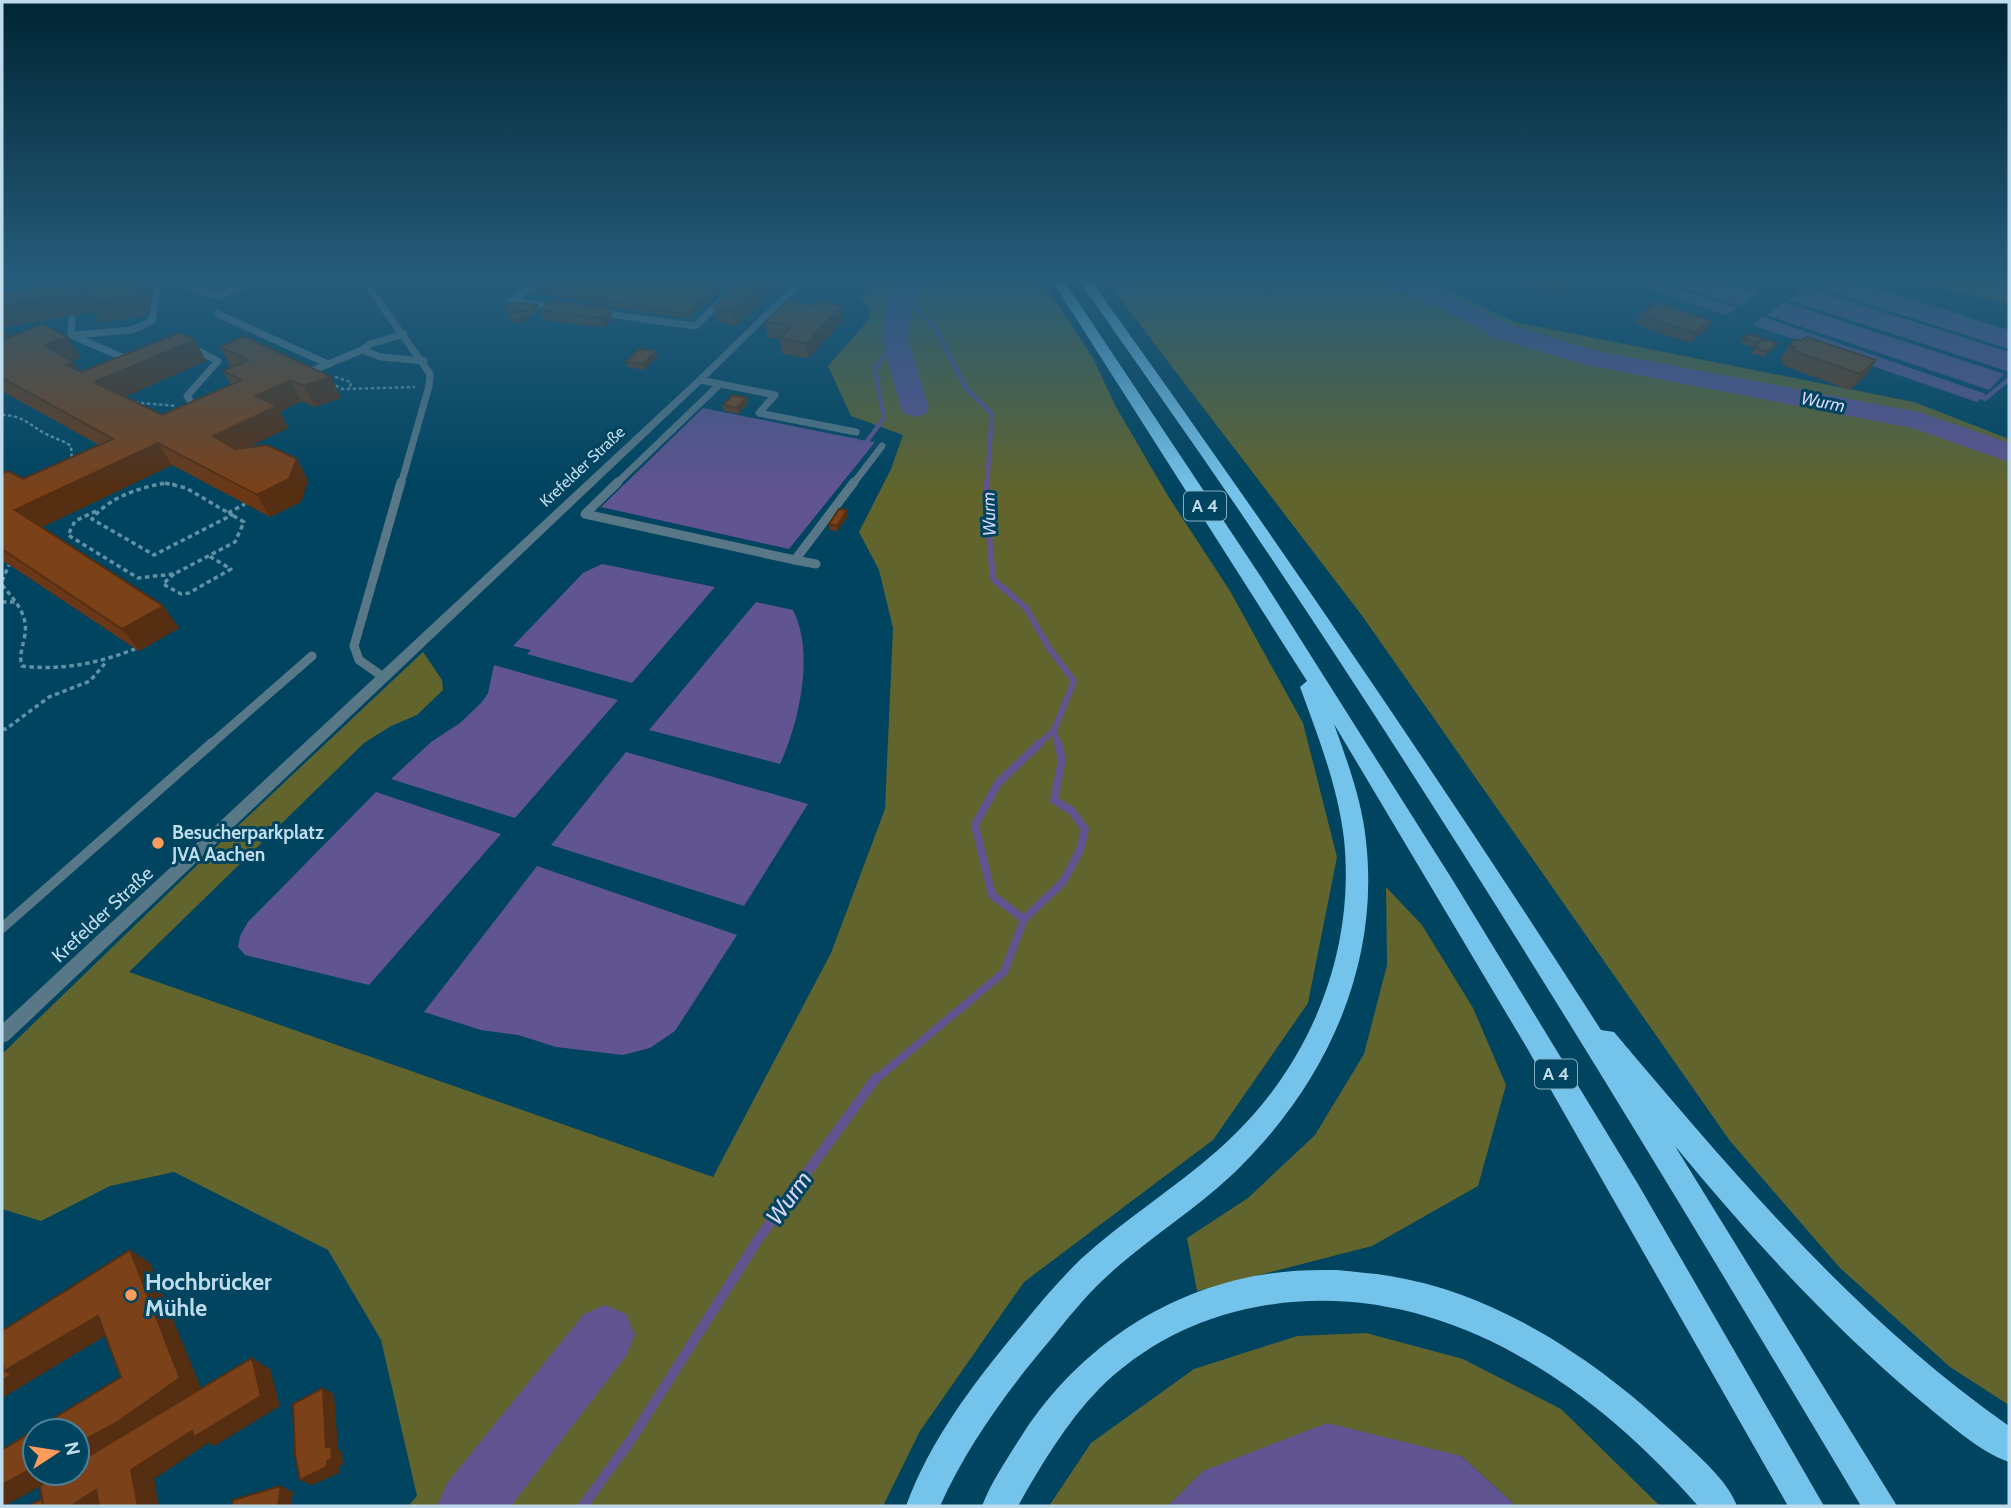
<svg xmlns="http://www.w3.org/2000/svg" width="2011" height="1508" font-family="Cabin,sans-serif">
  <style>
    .green { fill: #61642d }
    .water { fill: #605491 }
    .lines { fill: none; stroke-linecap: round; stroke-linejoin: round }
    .stream-far3 { stroke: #605491; stroke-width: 4.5 }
    .stream-far2 { stroke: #605491; stroke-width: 6 }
    .stream-far1 { stroke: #605491; stroke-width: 8 }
    .stream { stroke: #605491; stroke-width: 10 }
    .river { fill: #605491; fill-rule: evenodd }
    .path-far1 { stroke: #6091a6; stroke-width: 2.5; stroke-dasharray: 3.5 2.5; stroke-linecap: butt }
    .path { stroke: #6091a6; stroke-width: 3.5; stroke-dasharray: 4.5 3.5; stroke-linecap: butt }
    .service-far2 { stroke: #587787; stroke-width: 7 }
    .service-far1 { stroke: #587787; stroke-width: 9 }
    .service { stroke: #587787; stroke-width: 10 }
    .minor { fill: #587787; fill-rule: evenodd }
    .motorway { fill: #74c3eb; fill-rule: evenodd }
    .wall { fill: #6a3816 }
    .shaded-wall { fill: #562e12 }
    .building { fill: #7b4119; stroke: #562e12; stroke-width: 2 }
    .poi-dot { fill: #ff9b5b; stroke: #00445f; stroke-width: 2.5 }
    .labels { text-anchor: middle; stroke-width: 6; stroke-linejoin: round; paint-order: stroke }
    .far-street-label { font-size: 16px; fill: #bfdcec; stroke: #00445f }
    .far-water-label { font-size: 18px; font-style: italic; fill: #d8d3f8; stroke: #00445f }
    .shield { fill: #00445f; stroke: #86aec2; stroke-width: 2 }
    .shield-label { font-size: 18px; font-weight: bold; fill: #bfdcec }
    .poi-label { font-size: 19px; font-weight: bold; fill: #bfdcec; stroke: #00445f; text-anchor: start }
    .street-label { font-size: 19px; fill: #bfdcec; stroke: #00445f }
    .near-poi-label { font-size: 23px; font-weight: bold; fill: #bfdcec; stroke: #00445f; text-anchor: start }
    .near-water-label { font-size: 24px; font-style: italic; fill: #d8d3f8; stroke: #00445f }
  </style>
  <rect width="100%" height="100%" fill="#00445f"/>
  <g class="green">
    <path d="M 871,279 L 1041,279 L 1093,358 L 1116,407 L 1168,496 L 1230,591 L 1303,723 L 1337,857 L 1308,1003 L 1213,1140 L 1024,1282 L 920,1431 L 883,1506 L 408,1506 L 417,1496 L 381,1340 L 328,1250 L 174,1172 L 110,1186 L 41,1221 L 2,1209 L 2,1054 L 222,841 L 423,652 L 442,680 L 443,690 L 417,715 L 391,726 L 364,743 L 129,972 L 713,1177 L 831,953 L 885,809 L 893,628 L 879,570 L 859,532 L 891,469 L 903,435 L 851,416 L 828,366 L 869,319 L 869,308 L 859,298 Z"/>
    <path d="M 1105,279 L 1422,279 L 1515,322 L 1914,402 L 2009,439 L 2009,1405 L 1950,1367 L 1840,1268 L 1730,1141 L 1363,617 Z"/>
    <path d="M 1895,279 L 2009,279 L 2009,304 Z"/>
    <path d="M 1386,887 L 1422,925 L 1473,1008 L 1506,1085 L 1478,1186 L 1372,1246 L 1197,1291 L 1187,1238 L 1248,1198 L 1315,1135 L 1364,1054 L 1387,965 Z"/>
    <path d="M 1366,1333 L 1463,1359 L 1561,1409 L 1660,1506 L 1516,1506 L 1461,1456 L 1203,1471 L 1168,1506 L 1049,1506 L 1091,1443 L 1194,1369 L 1297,1336 Z"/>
  </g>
  <g class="water">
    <path d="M 1621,279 L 1649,279 L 1736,308 L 1726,315 Z"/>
    <path d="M 1660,279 L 1715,279 L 1758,293 L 1740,306 Z"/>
    <path d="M 1816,279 L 1845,279 L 2009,330 L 2009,349 L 1808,285 Z"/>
    <path d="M 1805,287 L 2009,352 L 2009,369 L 2007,371 L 1789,300 Z"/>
    <path d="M 1784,302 L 2004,374 L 1989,390 L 1767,315 Z"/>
    <path d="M 1763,317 L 1986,394 L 1977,402 L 1753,325 Z"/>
    <path d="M 703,408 L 867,441 L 875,442 L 789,549 L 601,507 Z"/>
    <path d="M 602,564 L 715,587 L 632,683 L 527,654 L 531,650 L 513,646 L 583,573 Z"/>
    <path d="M 756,602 L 793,610 C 815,653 799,722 780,764 L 649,730 Z"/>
    <path d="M 494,665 L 618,700 L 515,818 L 391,779 L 431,742 L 460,723 L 482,702 L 488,693 Z"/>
    <path d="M 626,752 L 808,804 L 744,906 L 551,845 Z"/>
    <path d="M 376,792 L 501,834 L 369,985 L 245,955 L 238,947 L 240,936 L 248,922 Z"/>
    <path d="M 537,866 L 737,935 L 675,1031 L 650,1048 L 623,1055 L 556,1047 L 518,1035 L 481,1030 L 424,1012 Z"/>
    <path d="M 1327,1423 L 1461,1456 L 1516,1506 L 1168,1506 L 1203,1471 Z"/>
  </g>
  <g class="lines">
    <g class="stream-far3">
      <path d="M 1426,279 L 1478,317"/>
      <path d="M 905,294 L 936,329 L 966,388 L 992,414 L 987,484"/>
      <path d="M 1982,397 L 1985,399 L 2009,379"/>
      <path d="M 867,441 L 884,418 L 875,369 L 895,339"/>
    </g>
    <g class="stream-far2">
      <path d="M 987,482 L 986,500 L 993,579 L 1026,608 L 1049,648 L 1074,681 L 1054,730 L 1058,745"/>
      <path d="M 1038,745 L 1054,730"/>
    </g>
    <g class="stream-far1">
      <path d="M 1024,919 L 992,895 L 975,825 L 998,783 L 1040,743"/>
      <path d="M 875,1080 L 1004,972 L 1024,919 L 1063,882 L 1080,850 L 1085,829 L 1072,811 L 1054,800 L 1062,760 L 1058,743"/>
    </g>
    <path class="stream" d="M 583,1506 L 630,1441 L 759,1238 L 876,1078"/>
    <g class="river">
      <path d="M 906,279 L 931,279 L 912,303 L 908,339 L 929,408 L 925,414 L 915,417 L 905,414 L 901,408 L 882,339 L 887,302 Z"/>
      <path d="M 1386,279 L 1418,279 L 1512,326 L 1601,352 L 1919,412 L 2009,443 L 2009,462 L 1912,428 L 1587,365 L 1494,338 L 1469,322 L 1389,284 Z"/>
      <path d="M 605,1305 L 626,1314 L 635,1335 L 626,1356 L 511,1506 L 437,1506 L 447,1483 L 584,1314 Z"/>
    </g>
    <g class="path-far1">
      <path d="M 2,296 L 15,290 L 81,279"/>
      <path d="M 335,377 L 351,382 L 350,388"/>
      <path d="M 330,383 L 343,389 L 415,387"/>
      <path d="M 129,402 L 176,406"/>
      <path d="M 2,415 C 21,415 29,424 44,433 C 53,438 63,440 71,446 L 72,462"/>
      <path d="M 160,484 L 177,484"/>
    </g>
    <g class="path">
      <path d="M 165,483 L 186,488 L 232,515 L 154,555 L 92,519 C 109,497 139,488 165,483 Z"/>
      <path d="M 96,511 L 75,521 L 68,535 L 138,578 L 174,574 L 235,542 L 244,522 L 232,515"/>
      <path d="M 228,513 L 245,504"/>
      <path d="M 174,574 L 163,584 L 181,594 L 189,593 L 231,569 L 209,556"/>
      <path d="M 2,581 L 9,565"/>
      <path d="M 2,585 C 16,602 30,616 24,639 C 22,650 19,656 22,666 C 61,671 99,663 135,649"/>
      <path d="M 2,602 L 15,602"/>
      <path d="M 2,729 L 6,729 L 49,697 L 90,681 L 107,661"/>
    </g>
    <g class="service-far2">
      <path d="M 190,279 L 189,287 L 217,296 L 262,279"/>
      <path d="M 363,279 L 430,374 L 429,386 L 401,484"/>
      <path d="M 543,279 L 511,301 L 558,308"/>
      <path d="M 601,313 L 695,326 L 745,279"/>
      <path d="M 218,314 L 328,364"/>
      <path d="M 72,319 L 71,335 L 122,357 L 130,356"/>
      <path d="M 404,334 L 370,344 L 362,350 L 381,357 L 424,361"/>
      <path d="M 74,335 L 132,330 L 152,321 L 159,279"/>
      <path d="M 190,350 L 197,350 L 218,361 L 187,396 L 194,407"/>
      <path d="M 304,374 L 362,350"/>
      <path d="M 700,380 L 775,395 L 759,413 L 856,432"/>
      <path d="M 616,484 L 720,384"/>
      <path d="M 853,484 L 882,446"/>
    </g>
    <g class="service-far1">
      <path d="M 618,482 L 585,514 L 795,560 L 854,482"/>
      <path d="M 795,560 L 816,564"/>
      <path d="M 382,676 L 359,660 L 354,646 L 401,482"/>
      <path d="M 210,745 L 312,656"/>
    </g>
    <path class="service" d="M 2,928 L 212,743"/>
    <path class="minor" d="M 799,279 L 808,279 L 703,382 L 8,1041 L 2,1043 L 2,1024 L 697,378 Z"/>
    <g class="motorway">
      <path d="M 1051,279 L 1063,279 L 1263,580 L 1452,879 L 1638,1184 L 1824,1506 L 1788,1506 L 1527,1048 L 1334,724 C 1347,761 1362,800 1366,841 C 1380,963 1328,1079 1242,1165 C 1200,1208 1147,1238 1103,1280 C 1084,1298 1068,1318 1051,1339 C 1007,1391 968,1444 940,1506 L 906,1506 C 931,1438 976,1380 1022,1325 C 1041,1302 1060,1279 1082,1258 C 1125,1219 1175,1188 1218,1150 C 1307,1072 1356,957 1344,839 C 1338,787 1318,736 1300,687 L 1307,681 Z"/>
      <path d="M 1078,279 L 1090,279 C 1267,526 1437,774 1601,1030 L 1614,1032 C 1735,1175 1855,1318 2009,1426 L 2009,1462 C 1978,1451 1948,1423 1922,1402 C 1831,1326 1751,1238 1675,1146 L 1897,1506 L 1861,1506 C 1665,1177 1467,849 1253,531 C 1196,446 1136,363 1078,279 Z"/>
      <path d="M 1337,1270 C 1354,1272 1372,1273 1390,1276 C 1499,1294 1596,1360 1675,1434 C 1696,1454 1727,1479 1737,1506 L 1698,1506 C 1587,1379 1432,1274 1256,1307 C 1197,1318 1142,1346 1099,1389 C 1066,1423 1041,1465 1018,1506 L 982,1506 C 992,1480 1009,1456 1024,1432 C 1083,1343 1176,1283 1283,1272 C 1301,1270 1319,1270 1337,1270 Z"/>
    </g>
  </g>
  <g class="wall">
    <path d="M 544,279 L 733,279 L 688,319 L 533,293 L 531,288 Z"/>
    <path d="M 746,279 L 786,279 L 736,326 L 717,322 L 714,307 Z"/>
    <path d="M 1511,279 L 1571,279 L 1568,287 L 1555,295 Z"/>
    <path d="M 537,305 L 538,310 L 530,317 L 526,316 L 527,319 L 521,324 L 511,322 L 509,317 L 512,314 L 507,314 L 505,308 Z"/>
    <path d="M 540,310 L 613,319 L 603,328 L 544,320 Z"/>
    <path d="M 1640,314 L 1711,321 L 1706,331 L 1689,343 L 1635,324 Z"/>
    <path d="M 843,321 L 808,358 L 782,354 L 780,339 L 768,338 L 765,322 Z"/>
    <path d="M 2,330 L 7,333 L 10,337 L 68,337 L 81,358 L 72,361 L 79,371 L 81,372 L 195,340 L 206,361 L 124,397 L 162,415 L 231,385 L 223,371 L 231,368 L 220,347 L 341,398 L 315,407 L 301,401 L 280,412 L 288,428 L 247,447 L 297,459 L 308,481 L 301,502 L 270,517 L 172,465 L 42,527 L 163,606 L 179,628 L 139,651 L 5,562 L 2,564 L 2,474 L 23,479 L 99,445 L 2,391 Z"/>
    <path d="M 1743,338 L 1762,338 L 1759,343 L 1777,343 L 1774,348 L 1764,357 L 1751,353 L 1754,348 L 1740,343 Z"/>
    <path d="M 1789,345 L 1876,360 L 1866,376 L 1850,390 L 1782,365 L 1784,362 L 1780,360 Z"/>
    <path d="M 657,356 L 644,370 L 627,367 L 626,362 Z"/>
    <path d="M 747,398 L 748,403 L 738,414 L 724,411 L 723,405 Z"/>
    <path d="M 848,516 L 837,531 L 830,530 L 829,524 Z"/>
  </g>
  <g class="shaded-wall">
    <path d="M 2,279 L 46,279 L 2,286 Z"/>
    <path d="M 139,279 L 153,279 L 148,315 L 101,323 L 94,312 L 2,328 L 2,305 Z"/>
    <path d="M 726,279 L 733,279 L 688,319 L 686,314 Z"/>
    <path d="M 767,279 L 786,279 L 736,326 L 733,310 Z"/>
    <path d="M 1562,279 L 1571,279 L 1568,287 L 1555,295 L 1561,280 Z"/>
    <path d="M 537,305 L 538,310 L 530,317 L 529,312 Z"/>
    <path d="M 842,306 L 843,321 L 808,358 L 806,343 Z"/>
    <path d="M 611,308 L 613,319 L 603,328 L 600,318 Z"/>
    <path d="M 525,314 L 527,319 L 521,324 L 519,319 Z"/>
    <path d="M 1711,321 L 1706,331 L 1689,343 L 1694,333 Z"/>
    <path d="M 7,333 L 18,349 L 2,355 L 2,335 Z"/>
    <path d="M 68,337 L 81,358 L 58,366 L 44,345 Z"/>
    <path d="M 195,340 L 206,361 L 108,404 L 94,382 Z"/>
    <path d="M 1777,343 L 1774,348 L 1764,357 L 1767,352 Z"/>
    <path d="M 656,351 L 657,356 L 644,370 L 643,364 Z"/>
    <path d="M 1876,360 L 1866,376 L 1850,390 L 1860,374 Z"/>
    <path d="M 73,362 L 87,383 L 66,365 Z"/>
    <path d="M 331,377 L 341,398 L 315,407 L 304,386 Z"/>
    <path d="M 291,380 L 301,401 L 280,412 L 288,428 L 226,458 L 213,436 L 256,396 Z"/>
    <path d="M 747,398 L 748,403 L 738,414 L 737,408 Z"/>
    <path d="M 158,443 L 172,465 L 32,532 L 15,510 Z"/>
    <path d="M 297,459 L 308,481 L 301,502 L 270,517 L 257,495 Z"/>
    <path d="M 847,510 L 848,516 L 837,531 L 837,526 Z"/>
    <path d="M 163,606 L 179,628 L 139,651 L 122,629 Z"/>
    <path d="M 130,1250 L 150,1263 L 201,1388 L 138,1433 L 77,1466 L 77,1444 L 180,1378 Z"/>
    <path d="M 98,1316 L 120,1327 L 2,1398 L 2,1381 L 4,1371 Z"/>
    <path d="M 252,1358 L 270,1369 L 280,1406 L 214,1446 L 208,1443 L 154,1479 L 159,1506 L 138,1506 L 131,1470 L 192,1431 Z"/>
    <path d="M 323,1388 L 334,1394 L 338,1449 L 342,1452 L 343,1465 L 339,1466 L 339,1473 L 312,1485 L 300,1480 L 326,1447 Z"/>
    <path d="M 35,1467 L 35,1473 L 65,1473 L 6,1505 L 2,1504 L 2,1485 Z"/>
    <path d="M 281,1486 L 293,1492 L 291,1506 L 278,1506 Z"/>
    <path d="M 96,1490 L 107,1506 L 71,1506 Z"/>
  </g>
  <g class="building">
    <path d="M 88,279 L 139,279 L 137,295 L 89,303 L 91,290 L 2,305 L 2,293 Z"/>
    <path d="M 544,279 L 726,279 L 686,314 L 531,288 Z"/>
    <path d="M 746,279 L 767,279 L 733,310 L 714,307 Z"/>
    <path d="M 788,300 L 812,306 L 816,302 L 842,306 L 806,343 L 780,338 L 793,325 L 765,322 Z"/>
    <path d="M 551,301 L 611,308 L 600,318 L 540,310 Z"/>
    <path d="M 513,302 L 537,305 L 529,312 L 505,308 Z"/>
    <path d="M 1657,302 L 1711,321 L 1694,333 L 1640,314 Z"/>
    <path d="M 515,312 L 525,314 L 519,319 L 509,317 Z"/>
    <path d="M 42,324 L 68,337 L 44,345 L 73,362 L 66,365 L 81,372 L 179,333 L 195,340 L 94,382 L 162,415 L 242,380 L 223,371 L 249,360 L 220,347 L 244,336 L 331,377 L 304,386 L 291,380 L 256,396 L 277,406 L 213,436 L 235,449 L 267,445 L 297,459 L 289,479 L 257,495 L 158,443 L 15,510 L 163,606 L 122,629 L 2,549 L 2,474 L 8,471 L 23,479 L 113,439 L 2,378 L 2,340 Z"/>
    <path d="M 1748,334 L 1762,338 L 1756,343 L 1743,338 Z"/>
    <path d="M 1807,337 L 1876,360 L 1860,374 L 1791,350 L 1795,347 L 1789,345 L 1796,339 L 1801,341 Z"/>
    <path d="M 1764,339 L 1777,343 L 1767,352 L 1754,347 Z"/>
    <path d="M 639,349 L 656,351 L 643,364 L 626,362 Z"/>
    <path d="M 733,395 L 747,398 L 737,408 L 723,405 Z"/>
    <path d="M 839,509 L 847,510 L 837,526 L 829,524 Z"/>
    <path d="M 130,1250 L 180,1378 L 116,1423 L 77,1444 L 77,1431 L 35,1431 L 35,1467 L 2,1485 L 2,1450 L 121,1377 L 98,1316 L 4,1371 L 2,1363 L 2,1331 Z"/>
    <path d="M 252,1358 L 261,1396 L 194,1437 L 192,1431 L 131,1470 L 138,1506 L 99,1506 L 96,1490 L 71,1506 L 43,1506 L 40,1486 L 61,1473 L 77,1473 L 77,1463 Z"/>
    <path d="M 2,1363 L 4,1371 L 12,1374 L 2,1381 Z"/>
    <path d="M 323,1388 L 326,1447 L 331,1446 L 332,1459 L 327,1461 L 327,1467 L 300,1480 L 295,1455 L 293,1404 Z"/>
    <path d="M 281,1486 L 278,1506 L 232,1506 L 233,1500 Z"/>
    <path d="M 42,1499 L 43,1506 L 28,1506 Z"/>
  </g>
  <linearGradient id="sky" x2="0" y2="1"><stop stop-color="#002534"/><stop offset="0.57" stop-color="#265c7a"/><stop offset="1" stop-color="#265c7a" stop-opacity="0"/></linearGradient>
  <rect width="2011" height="490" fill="url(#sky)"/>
  <g class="poi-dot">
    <circle cx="158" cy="843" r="7"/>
    <circle cx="131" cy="1295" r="7"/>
  </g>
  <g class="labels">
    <g class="far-street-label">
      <text transform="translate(582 466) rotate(-43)" y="6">Krefelder Straße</text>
    </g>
    <g class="far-water-label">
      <text transform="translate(1823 402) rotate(11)" y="6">Wurm</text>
      <text transform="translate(989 514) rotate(-92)" y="6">Wurm</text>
    </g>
    <g class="shield">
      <rect x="1184" y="491.5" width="42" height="29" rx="5"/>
      <rect x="1535" y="1059.5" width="42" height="29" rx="5"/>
    </g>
    <g class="shield-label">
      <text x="1205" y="512">A 4</text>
      <text x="1556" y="1080">A 4</text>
    </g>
    <g class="poi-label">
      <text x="172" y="839">Besucherparkplatz<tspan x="172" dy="22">JVA Aachen</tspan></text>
    </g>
    <g class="street-label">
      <text transform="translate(102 914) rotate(-43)" y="7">Krefelder Straße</text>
    </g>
    <g class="near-poi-label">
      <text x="145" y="1290">Hochbrücker<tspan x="145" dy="26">Mühle</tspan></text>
    </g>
    <g class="near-water-label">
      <text transform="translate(789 1198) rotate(-54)" y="8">Wurm</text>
    </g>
  </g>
  <rect width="2011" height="1508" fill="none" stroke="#bfdcec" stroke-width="7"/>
  <g transform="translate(56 1452) rotate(78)"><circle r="33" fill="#00445f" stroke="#4c8197" stroke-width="2"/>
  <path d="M0-5L12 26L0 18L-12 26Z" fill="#ff9b5b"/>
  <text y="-10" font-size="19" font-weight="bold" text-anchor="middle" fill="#bfdcec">N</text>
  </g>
</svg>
